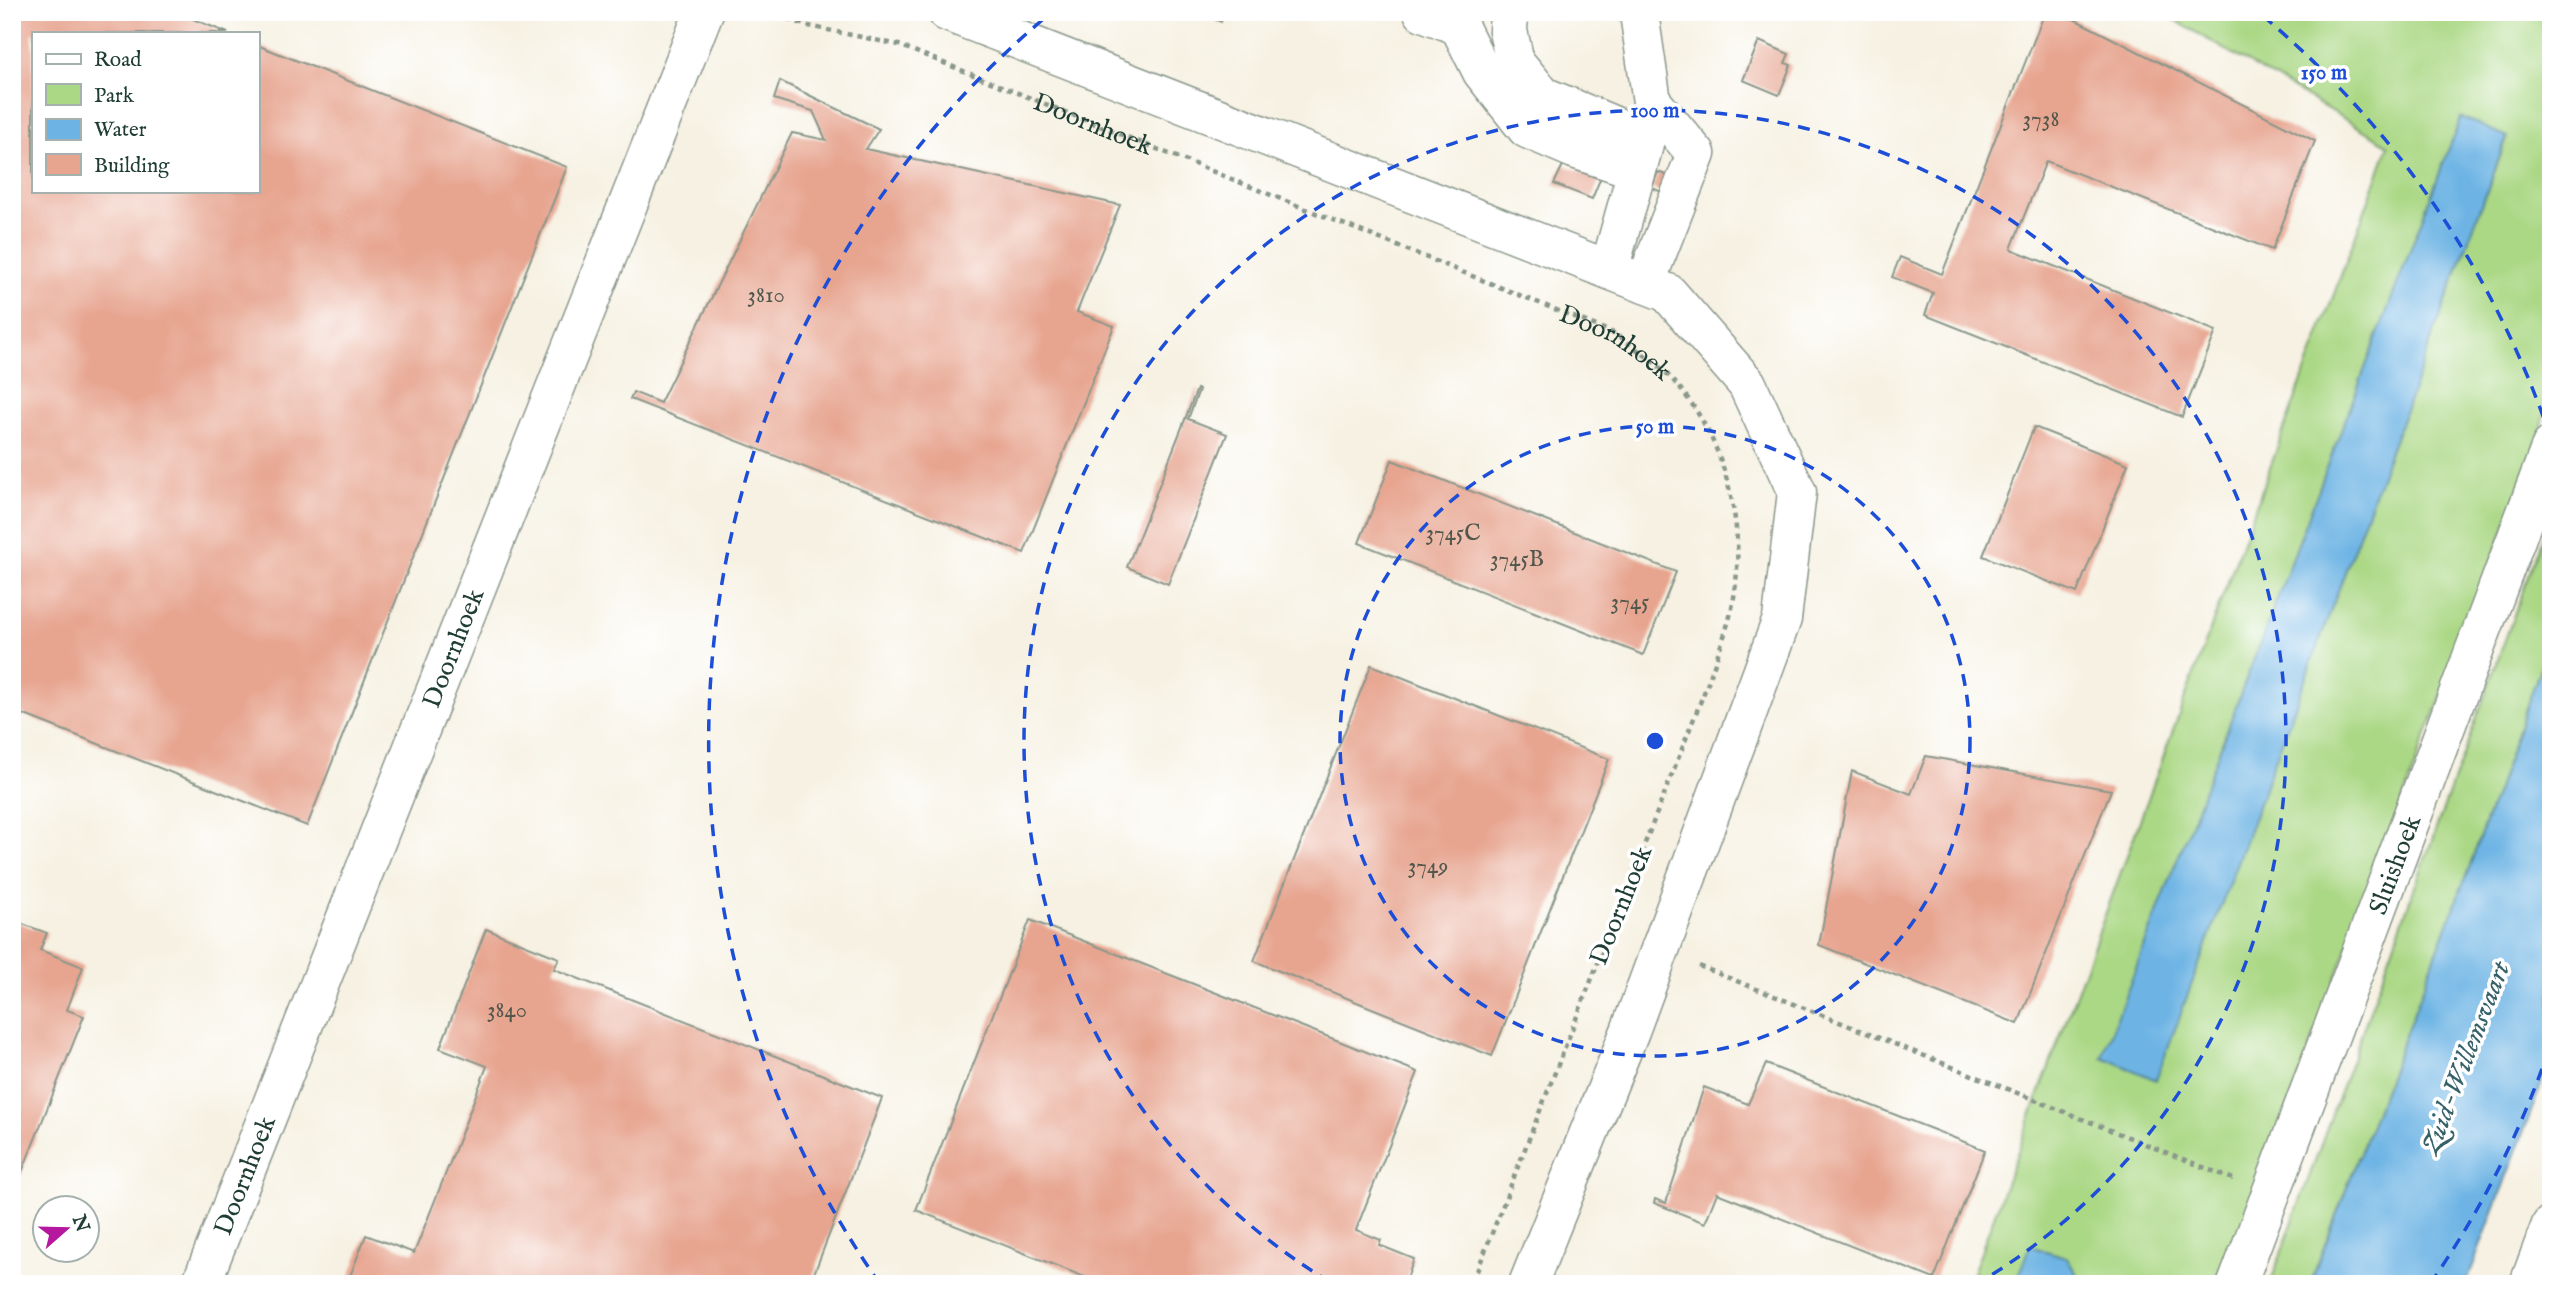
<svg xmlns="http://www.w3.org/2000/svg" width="2563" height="1296" font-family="'IM FELL English',serif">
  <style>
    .green { fill: #abd885; stroke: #658a5c; stroke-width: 2; fill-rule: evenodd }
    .water { fill: #6db4e4; stroke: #46788c; stroke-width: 2 }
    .building { fill: #e7a590 }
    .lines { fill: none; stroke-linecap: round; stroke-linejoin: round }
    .minor-casing { stroke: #8a978b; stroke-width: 41 }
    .major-casing { stroke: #8a978b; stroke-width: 41 }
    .path { stroke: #8a978b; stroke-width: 4.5; stroke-dasharray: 5 5; stroke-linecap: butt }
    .minor { stroke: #fff; stroke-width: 38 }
    .major { stroke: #fff; stroke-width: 38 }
    .ring { fill: none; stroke: #1d4ed8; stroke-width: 3.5; stroke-dasharray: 12 9 }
    .labels { text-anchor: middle; stroke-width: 7; stroke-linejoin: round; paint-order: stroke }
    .number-label { font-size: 23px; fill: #51574b }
    .street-label { font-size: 26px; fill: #1f3d34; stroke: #fff }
    .water-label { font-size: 28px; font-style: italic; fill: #366169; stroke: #fff }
    .centre { fill: #1d4ed8; stroke: #fff; stroke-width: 3.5 }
    .ring-label { font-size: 21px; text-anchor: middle; font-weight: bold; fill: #1d4ed8; stroke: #fff; stroke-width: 7; stroke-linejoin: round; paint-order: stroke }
  </style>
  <rect width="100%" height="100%" fill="#fff"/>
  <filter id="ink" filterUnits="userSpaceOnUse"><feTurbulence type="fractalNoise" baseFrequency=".0143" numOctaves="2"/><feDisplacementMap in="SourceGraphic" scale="14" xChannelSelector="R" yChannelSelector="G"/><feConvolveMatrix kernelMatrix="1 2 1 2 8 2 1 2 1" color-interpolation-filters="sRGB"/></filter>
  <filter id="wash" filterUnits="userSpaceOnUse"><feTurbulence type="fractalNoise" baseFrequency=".00686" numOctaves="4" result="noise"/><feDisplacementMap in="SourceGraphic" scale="28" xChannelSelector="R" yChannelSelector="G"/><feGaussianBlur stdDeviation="1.57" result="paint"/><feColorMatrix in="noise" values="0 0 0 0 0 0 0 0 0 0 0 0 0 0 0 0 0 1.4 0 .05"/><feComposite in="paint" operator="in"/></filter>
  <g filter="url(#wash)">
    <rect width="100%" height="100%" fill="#f6f1e2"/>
    <g class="green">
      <path d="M 2161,12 L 2551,12 L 2551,383 L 2542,427 L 2239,1237 L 2212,1284 L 2083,1284 L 2066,1257 L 2030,1246 L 2015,1284 L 1969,1284 L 2389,145 ZM 2461,118 L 2507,138 L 2155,1079 L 2103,1057 Z"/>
      <path d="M 2551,514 L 2551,638 L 2469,868 L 2310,1284 L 2270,1284 Z"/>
    </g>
    <g class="water">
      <path d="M 2461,117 L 2507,137 L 2156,1080 L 2102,1057 Z"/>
      <path d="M 2551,638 L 2551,1059 L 2466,1284 L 2310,1284 L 2469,868 Z"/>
      <path d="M 2030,1246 L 2066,1257 L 2083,1284 L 2015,1284 Z"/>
    </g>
    <g id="blocks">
      <g class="building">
        <path d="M 21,12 L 175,12 L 228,33 L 33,33 L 33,191 L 257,191 L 257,45 L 567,167 L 307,826 L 12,710 L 12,34 Z"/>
        <path d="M 1198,12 L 1225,12 L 1221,22 Z"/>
        <path d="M 2045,12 L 2060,12 L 2315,141 L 2272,250 L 2046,161 L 2011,249 L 2216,331 L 2182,417 L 1925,315 L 1933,293 L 1892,277 L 1900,257 L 1942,274 Z"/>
        <path d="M 1759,41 L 1789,54 L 1785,63 L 1791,65 L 1779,95 L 1743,80 Z"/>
        <path d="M 780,81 L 879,129 L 866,149 L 1120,205 L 1077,312 L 1114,326 L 1024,553 L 630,399 L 633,392 L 660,403 L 792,133 L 826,140 L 813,111 L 774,99 Z"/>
        <path d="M 1563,165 L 1600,179 L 1592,199 L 1554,184 Z"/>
        <path d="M 1658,172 L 1676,179 L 1669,195 L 1652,188 Z"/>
        <path d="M 1197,389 L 1199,390 L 1188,419 L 1227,434 L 1168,584 L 1127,567 Z"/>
        <path d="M 2034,427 L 2128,464 L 2077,593 L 1983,556 Z"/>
        <path d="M 1392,460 L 1676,572 L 1643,655 L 1359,543 Z"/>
        <path d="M 1371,665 L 1609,759 L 1492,1056 L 1254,961 Z"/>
        <path d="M 1926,756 L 2111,790 L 2018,1024 L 1819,945 L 1852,771 L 1911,794 Z"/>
        <path d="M 12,920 L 47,933 L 40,950 L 83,967 L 67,1010 L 84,1016 L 12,1197 Z"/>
        <path d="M 1030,920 L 1418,1072 L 1356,1230 L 1381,1240 L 1379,1245 L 1414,1259 L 1405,1284 L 1102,1284 L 916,1210 Z"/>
        <path d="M 486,929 L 559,958 L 554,969 L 882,1098 L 810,1284 L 347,1284 L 366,1235 L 414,1253 L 451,1160 L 487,1066 L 440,1048 Z"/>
        <path d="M 1766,1064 L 1985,1150 L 1934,1279 L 1717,1193 L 1705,1223 L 1654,1203 L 1655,1199 L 1666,1203 L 1704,1087 L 1748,1104 Z"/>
      </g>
    </g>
  </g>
  <g filter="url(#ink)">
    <use href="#blocks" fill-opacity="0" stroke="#8a978b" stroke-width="2"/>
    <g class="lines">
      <g class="minor-casing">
        <g id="minor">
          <path d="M 947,12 L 1668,293 L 1747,384 L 1797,492 L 1782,619 L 1630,1031 L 1528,1284"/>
          <path d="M 1423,12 L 1459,26 L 1482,72 L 1527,129 L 1574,149 L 1637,170"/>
          <path d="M 1509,12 L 1508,31 L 1515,62 L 1543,96 L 1636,135 L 1644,145 L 1609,270"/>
          <path d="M 1642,12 L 1640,20 L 1652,102 L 1696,154 L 1645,284"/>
          <path id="s2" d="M 201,1284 L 704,12"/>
          <path id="s3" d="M 2237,1284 L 2551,446"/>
        </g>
      </g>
      <g class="major-casing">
        <path id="major" d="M 2529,1284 L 2551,1225"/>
      </g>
      <g class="path">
        <path id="s1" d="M 770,12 L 804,25 L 899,45 L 1616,334 C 1633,347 1652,359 1667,374 C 1724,431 1748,524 1733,603 C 1728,629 1717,655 1709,680 L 1472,1284"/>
        <path d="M 1699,966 L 2233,1179"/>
      </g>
      <use href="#minor" class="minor"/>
      <use href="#major" class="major"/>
    </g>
  </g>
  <g class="ring">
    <circle cx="1655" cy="741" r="315"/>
    <path d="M1330 1282A631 631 0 1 1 1980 1282"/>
    <path d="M2549 1049A946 946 0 0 1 2430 1284M880 1284A946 946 0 0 1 1047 16M2263 16A946 946 0 0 1 2549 433"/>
  </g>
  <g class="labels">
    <g class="number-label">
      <text x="2041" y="126">3738</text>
      <text x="766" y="302">3810</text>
      <text x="1453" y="540">3745C</text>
      <text x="1517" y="566">3745B</text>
      <text x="1630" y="609">3745</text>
      <text x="1428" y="873">3749</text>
      <text x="507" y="1017">3840</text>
    </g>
    <g class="street-label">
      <text dy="9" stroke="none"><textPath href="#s1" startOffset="343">Doornhoek</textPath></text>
      <text dy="9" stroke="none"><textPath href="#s1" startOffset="910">Doornhoek</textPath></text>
      <text dy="9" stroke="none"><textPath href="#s2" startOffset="684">Doornhoek</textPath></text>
      <text dy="9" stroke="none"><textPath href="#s3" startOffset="448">Sluishoek</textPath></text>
      <text transform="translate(1620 905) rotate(-68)" y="9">Doornhoek</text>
      <text dy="9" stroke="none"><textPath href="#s2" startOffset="117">Doornhoek</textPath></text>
    </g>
    <g class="water-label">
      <text transform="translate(2464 1057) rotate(-69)" y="10">Zuid-Willemsvaart</text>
    </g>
  </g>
  <circle cx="1655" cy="741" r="10" class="centre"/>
  <g class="ring-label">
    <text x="2324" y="79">150 m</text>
    <text x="1655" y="117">100 m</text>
    <text x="1655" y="433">50 m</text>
  </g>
  <rect width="2563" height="1296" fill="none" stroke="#fff" stroke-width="42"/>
  <rect x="32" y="32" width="228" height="161" fill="#ffffff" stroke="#a5b1ae" stroke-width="2"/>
  <rect x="46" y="54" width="35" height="10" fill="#ffffff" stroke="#a5b1ae" stroke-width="2"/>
  <text x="94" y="66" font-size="21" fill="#1f3d34">Road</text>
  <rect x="46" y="84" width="35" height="21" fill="#abd885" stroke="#a5b1ae" stroke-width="2"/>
  <text x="94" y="102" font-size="21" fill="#1f3d34">Park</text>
  <rect x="46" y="119" width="35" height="21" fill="#6db4e4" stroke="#a5b1ae" stroke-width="2"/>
  <text x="94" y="136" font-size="21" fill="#1f3d34">Water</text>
  <rect x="46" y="154" width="35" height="21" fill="#e7a590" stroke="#a5b1ae" stroke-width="2"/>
  <text x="94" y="172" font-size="21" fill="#1f3d34">Building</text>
  <g transform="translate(66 1229) rotate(70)"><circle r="33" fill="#ffffff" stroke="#a5b1ae" stroke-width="2"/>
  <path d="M0-5L12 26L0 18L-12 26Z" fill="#b5179e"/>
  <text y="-10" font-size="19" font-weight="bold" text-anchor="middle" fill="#1f3d34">N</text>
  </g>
</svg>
